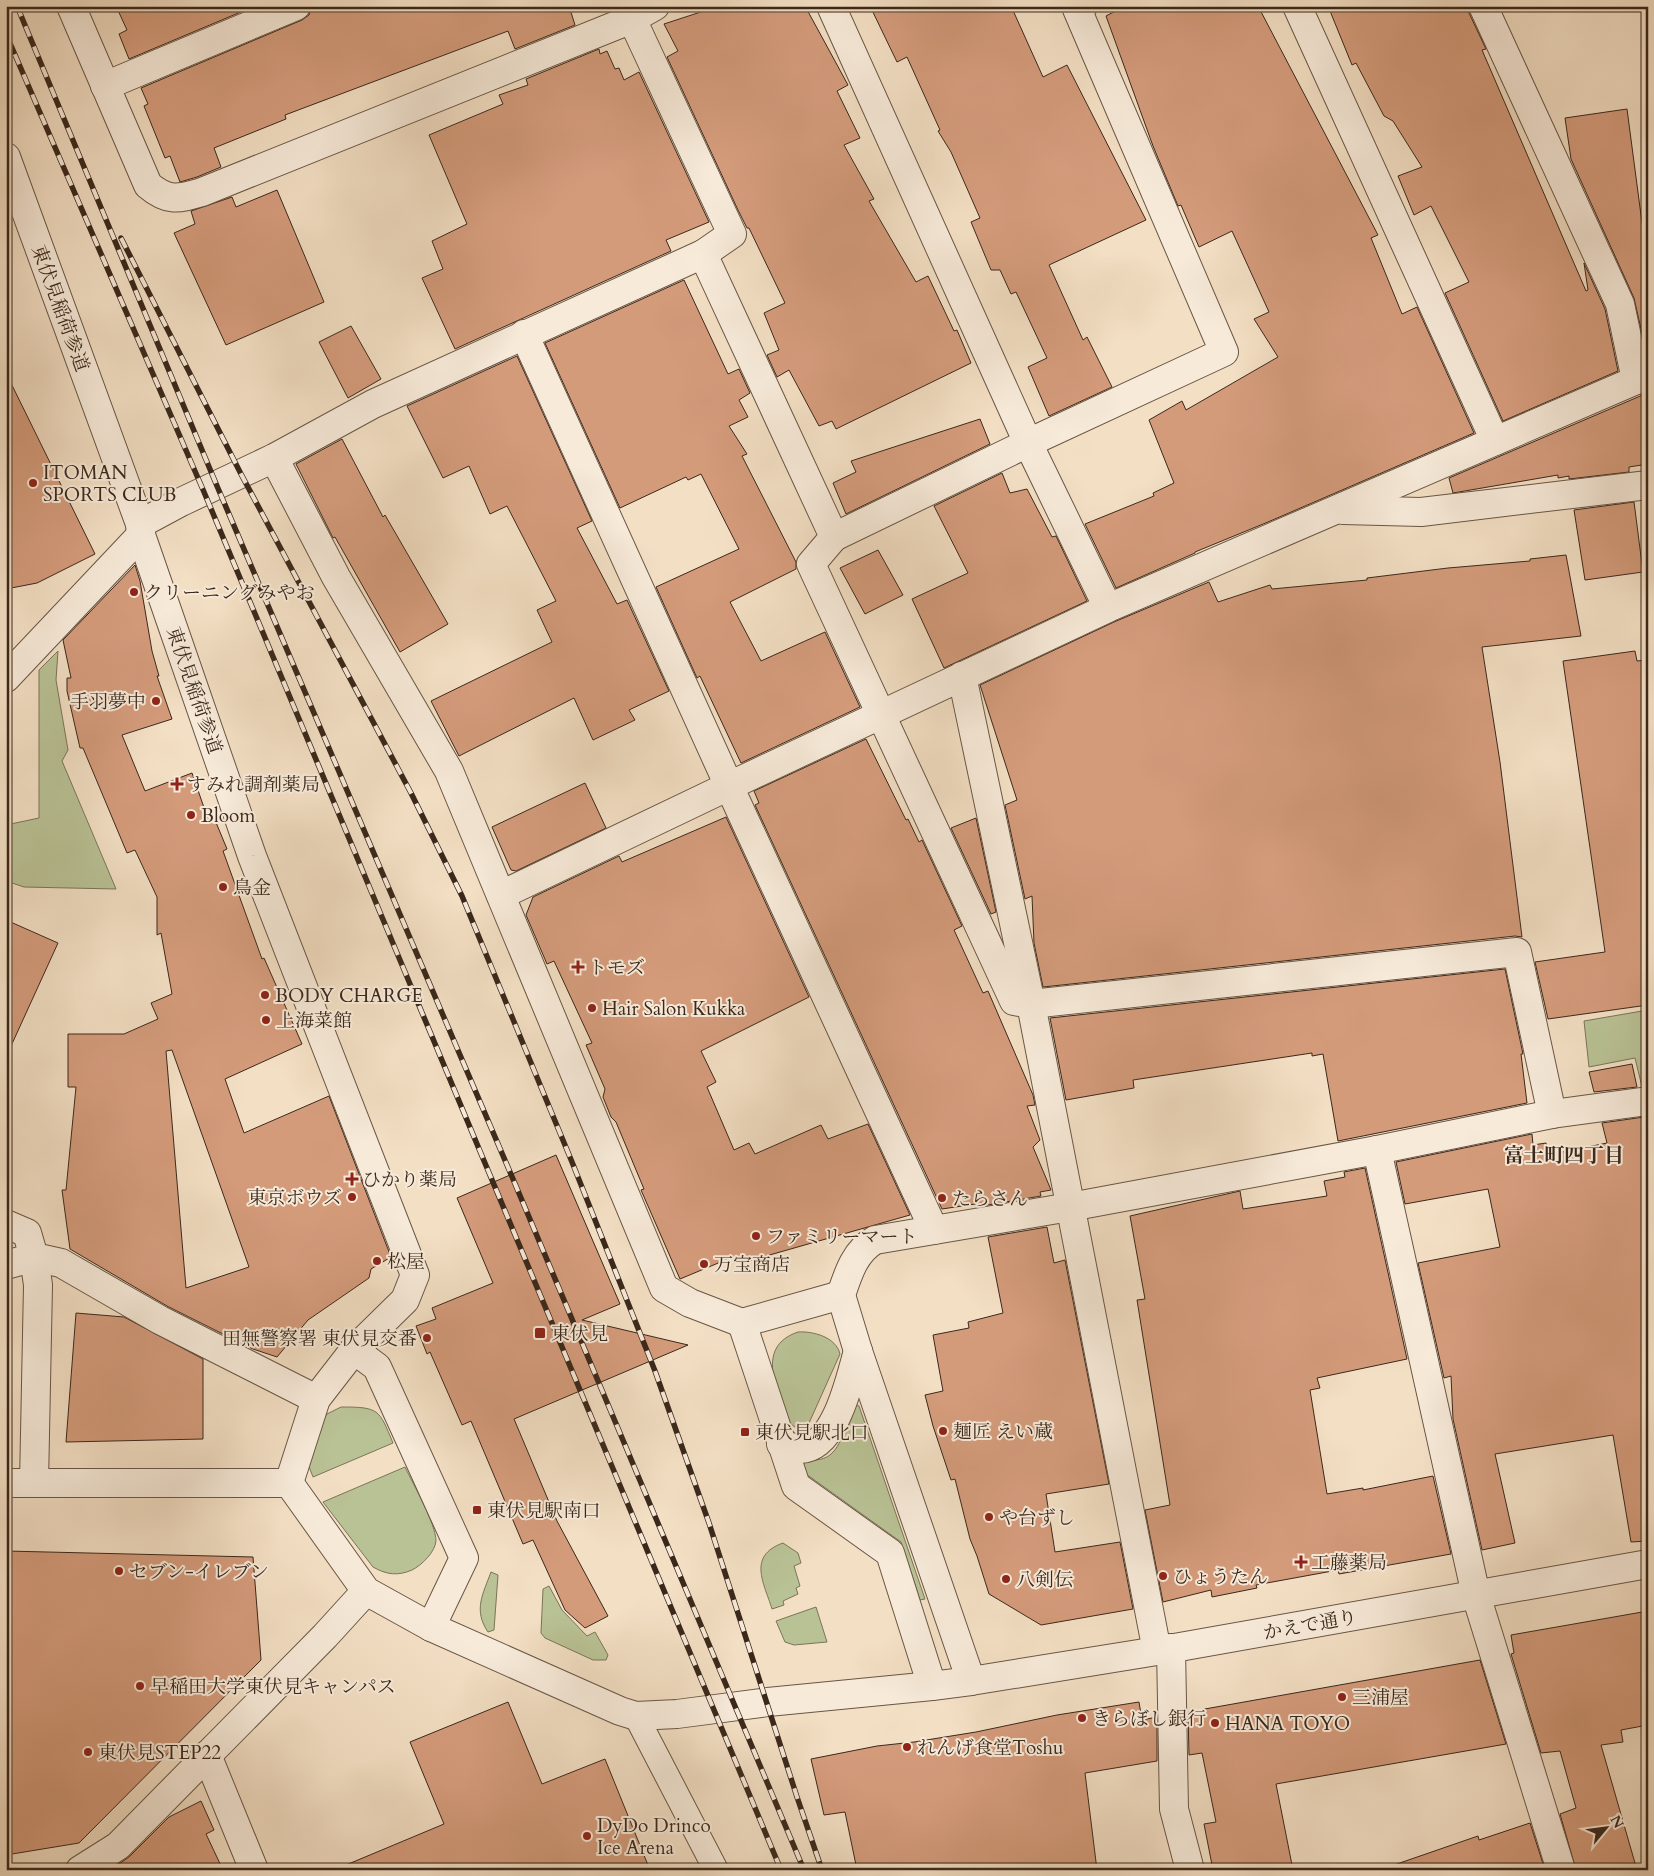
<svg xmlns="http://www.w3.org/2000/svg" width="1654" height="1876" font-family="Cardo,'Noto Serif JP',serif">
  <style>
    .green { fill: #b9c295; stroke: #7a7558 }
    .building { fill: #d49b7b; stroke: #3b281b; fill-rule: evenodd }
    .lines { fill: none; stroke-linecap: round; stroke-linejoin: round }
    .pedestrian-casing { stroke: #695645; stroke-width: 26 }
    .minor-casing { stroke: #695645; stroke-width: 30 }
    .tertiary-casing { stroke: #695645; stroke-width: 30 }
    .pedestrian { stroke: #f7ead9; stroke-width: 24 }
    .minor { stroke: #f7ead9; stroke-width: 28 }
    .tertiary { stroke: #f7ead9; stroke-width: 28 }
    .rail-casing { stroke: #3b281b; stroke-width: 5.5 }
    .rail { stroke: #f7ead9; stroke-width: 4; stroke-dasharray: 11; stroke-linecap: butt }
    .poi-dot { fill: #8f2418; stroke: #f7ead9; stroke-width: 2 }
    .labels { text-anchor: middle; stroke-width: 4; stroke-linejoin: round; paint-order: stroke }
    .street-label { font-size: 19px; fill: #3b281b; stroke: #f7ead9 }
    .poi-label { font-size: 19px; fill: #3b281b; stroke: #f7ead9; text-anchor: start }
    .neighbourhood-label { font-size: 20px; font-weight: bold; fill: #3b281b; stroke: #f7ead9 }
  </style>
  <rect width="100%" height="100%" fill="#f3dfc4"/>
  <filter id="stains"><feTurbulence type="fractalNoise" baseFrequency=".004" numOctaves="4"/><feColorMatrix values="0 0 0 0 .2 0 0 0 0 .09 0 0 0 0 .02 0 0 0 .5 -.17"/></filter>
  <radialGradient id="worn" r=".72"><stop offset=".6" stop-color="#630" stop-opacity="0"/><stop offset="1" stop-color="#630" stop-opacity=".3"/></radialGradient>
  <g class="green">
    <path d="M 58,651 L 56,680 L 68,750 L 62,761 L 116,889 L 24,887 L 6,881 L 6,825 L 39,818 L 39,670 Z"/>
    <path d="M 1648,1010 L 1648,1094 L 1644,1095 L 1635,1058 L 1589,1067 L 1584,1021 Z"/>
    <path d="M 798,1332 C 813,1331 836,1337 840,1354 L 809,1423 L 795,1427 L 788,1422 C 778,1391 754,1347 798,1332 Z"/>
    <path d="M 857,1405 L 859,1406 L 925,1599 L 920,1600 L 901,1542 L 806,1474 L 802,1464 C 812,1457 823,1464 834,1451 C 843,1441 851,1410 857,1405 Z"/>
    <path d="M 341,1407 C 379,1407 379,1409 393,1443 L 313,1477 L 308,1464 L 312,1434 L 327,1414 Z"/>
    <path d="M 405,1467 C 413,1484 436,1524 436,1541 C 435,1552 422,1565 412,1570 C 398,1576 387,1575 373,1567 L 323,1502 Z"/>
    <path d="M 783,1543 L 798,1553 L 801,1563 L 794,1566 L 800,1586 L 796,1588 L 798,1594 L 783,1601 L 784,1605 L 772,1609 C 764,1583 747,1556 783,1543 Z"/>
    <path d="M 491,1572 L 498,1575 L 494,1630 L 488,1632 C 473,1610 483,1594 491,1572 Z"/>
    <path d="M 549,1586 L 562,1610 L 587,1636 L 595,1632 L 608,1655 L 606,1660 L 593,1660 L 545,1638 L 541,1633 L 543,1589 Z"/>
    <path d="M 816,1607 L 827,1642 L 794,1645 L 785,1642 L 776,1621 Z"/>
  </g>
  <g class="building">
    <path d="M 116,6 L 255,6 L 129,59 L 119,34 L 127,30 Z"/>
    <path d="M 311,6 L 569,6 L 575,25 L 515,49 L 508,31 L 285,115 L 286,119 L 214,148 L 221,167 L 197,177 L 180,182 L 170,156 L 165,158 L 144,106 L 148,104 L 141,88 L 302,20 L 309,15 Z"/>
    <path d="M 719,6 L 805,6 L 848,85 L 837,91 L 860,138 L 844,145 L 874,199 L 869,201 L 916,282 L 928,276 L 954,331 L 957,330 L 971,363 L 836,429 L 832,421 L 819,426 L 789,370 L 777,377 L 767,355 L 779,350 L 764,313 L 785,303 L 749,228 L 747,228 L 738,210 L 667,57 L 678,51 L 664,24 Z"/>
    <path d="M 870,6 L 1011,6 L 1043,77 L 1067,65 L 1146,220 L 1049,265 L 1083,340 L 1087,337 L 1112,387 L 1049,416 L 1028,367 L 1047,358 L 1016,292 L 1011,294 L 1000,270 L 991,270 L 971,222 L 980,218 L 951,152 L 938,131 L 940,130 L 907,57 L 897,62 Z"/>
    <path d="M 1125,6 L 1258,6 L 1378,235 L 1371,238 L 1402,314 L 1417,307 L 1474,433 L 1268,522 L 1195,552 L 1195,553 L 1116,588 L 1085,524 L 1154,496 L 1153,493 L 1174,483 L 1149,420 L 1182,401 L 1186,410 L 1278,357 L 1254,319 L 1269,312 L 1232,231 L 1199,247 L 1181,205 L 1178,206 L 1153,146 L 1106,16 Z"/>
    <path d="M 1328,6 L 1468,6 L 1469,13 L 1486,49 L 1482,50 L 1586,291 L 1588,290 L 1584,263 L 1605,309 L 1618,371 L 1503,421 L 1445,293 L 1469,282 L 1431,206 L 1414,215 L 1398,176 L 1422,167 L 1393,121 L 1384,116 L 1356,63 L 1352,65 Z"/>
    <path d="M 599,49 L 600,54 L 607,51 L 615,69 L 619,68 L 624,80 L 639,72 L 709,222 L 666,240 L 671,251 L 455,349 L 422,278 L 443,269 L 432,241 L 467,224 L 429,135 L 503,104 L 499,95 L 528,85 L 526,79 Z"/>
    <path d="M 1627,109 L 1644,238 L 1648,237 L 1648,360 L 1634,298 L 1571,159 L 1565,118 Z"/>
    <path d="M 277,190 L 324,302 L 226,345 L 174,233 L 195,224 L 191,211 L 232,197 L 236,207 Z"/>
    <path d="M 684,280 L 728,374 L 739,369 L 750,393 L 739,400 L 748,417 L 729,426 L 747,454 L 742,456 L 796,562 L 796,569 L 730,602 L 761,661 L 825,632 L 860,707 L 741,763 L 700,676 L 697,678 L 656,587 L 739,549 L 701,474 L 688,480 L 686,477 L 620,508 L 545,343 Z"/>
    <path d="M 351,326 L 381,379 L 348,398 L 319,342 Z"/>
    <path d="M 517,356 L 592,521 L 577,528 L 617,604 L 627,600 L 669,691 L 629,710 L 635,720 L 593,740 L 574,698 L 459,756 L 431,701 L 552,642 L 537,610 L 556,601 L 507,506 L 490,514 L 469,466 L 443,478 L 407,406 Z"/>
    <path d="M 6,373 L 95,554 L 37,583 L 6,589 Z"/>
    <path d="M 1645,394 L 1648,415 L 1648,464 L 1629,467 L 1629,472 L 1569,479 L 1569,476 L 1558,478 L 1558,475 L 1453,493 L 1449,478 Z"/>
    <path d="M 980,419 L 990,444 L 846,514 L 833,483 L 856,472 L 851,461 Z"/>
    <path d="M 342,439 L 383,517 L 385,515 L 448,624 L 400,652 L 335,537 L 333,538 L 296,464 Z"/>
    <path d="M 1002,473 L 1010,493 L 1027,489 L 1052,537 L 1056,536 L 1087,601 L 944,668 L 912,599 L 968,573 L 934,506 Z"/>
    <path d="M 1634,502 L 1643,572 L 1585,580 L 1574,510 Z"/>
    <path d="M 878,550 L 903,595 L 865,614 L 840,568 Z"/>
    <path d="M 1566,555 L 1581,636 L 1482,647 L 1500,762 L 1522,937 L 1515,936 L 1043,987 L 1034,943 L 1032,896 L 1025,899 L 1005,805 L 1017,800 L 980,685 L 1114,622 L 1209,582 L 1218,602 L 1270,585 L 1272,589 L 1367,580 L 1367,578 L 1448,568 L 1530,561 L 1530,559 Z"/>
    <path d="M 135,565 L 140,581 L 152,651 L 159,676 L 157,676 L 172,719 L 122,735 L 145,791 L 192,773 L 209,822 L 215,820 L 227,849 L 223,851 L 262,959 L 264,958 L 302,1044 L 225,1079 L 244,1133 L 329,1096 L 391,1257 L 371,1269 L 369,1278 L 308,1320 L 277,1357 L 253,1349 L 167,1306 L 70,1249 L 62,1190 L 66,1190 L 76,1087 L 68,1087 L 68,1034 L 124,1034 L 158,1019 L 151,1003 L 172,994 L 161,933 L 157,935 L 157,897 L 135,850 L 127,853 L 83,748 L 80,748 L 67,691 L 67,678 L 71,678 L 63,640 ZM 172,1050 L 249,1267 L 186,1288 L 166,1051 Z"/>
    <path d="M 1635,651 L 1637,661 L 1648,660 L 1648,1005 L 1548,1019 L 1535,962 L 1605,952 L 1563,661 Z"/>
    <path d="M 866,739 L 906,820 L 908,819 L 919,842 L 922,840 L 962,926 L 954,930 L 983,993 L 988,991 L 1033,1095 L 1035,1105 L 1027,1106 L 1040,1140 L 1033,1147 L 1051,1190 L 1040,1192 L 1041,1196 L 982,1206 L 982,1203 L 942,1209 L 755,805 L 759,803 L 754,791 Z"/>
    <path d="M 585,783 L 606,828 L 516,871 L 511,870 L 492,827 Z"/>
    <path d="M 726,817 L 809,997 L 701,1051 L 716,1082 L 707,1087 L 734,1150 L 749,1143 L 755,1154 L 821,1125 L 828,1139 L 868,1124 L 910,1215 L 738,1264 L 735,1256 L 680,1279 L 641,1190 L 644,1189 L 616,1122 L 611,1117 L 603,1097 L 605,1089 L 586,1045 L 592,1043 L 554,961 L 547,964 L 526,915 L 533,897 L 619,856 L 622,862 Z"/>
    <path d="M 976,818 L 996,912 L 991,914 L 951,828 Z"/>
    <path d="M 6,920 L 58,943 L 6,1057 Z"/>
    <path d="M 1505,969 L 1523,1054 L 1521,1054 L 1527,1103 L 1338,1141 L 1323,1054 L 1312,1056 L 1312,1053 L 1133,1080 L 1134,1088 L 1066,1100 L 1050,1018 Z"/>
    <path d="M 1632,1064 L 1637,1087 L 1594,1092 L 1589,1072 Z"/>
    <path d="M 1644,1117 L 1648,1132 L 1648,1541 L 1631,1542 L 1613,1435 L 1495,1454 L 1515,1543 L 1482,1550 L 1453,1419 L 1451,1376 L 1444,1378 L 1418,1263 L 1500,1247 L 1488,1189 L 1405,1204 L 1396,1162 L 1532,1134 L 1533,1145 L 1546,1143 L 1548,1155 L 1607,1143 L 1602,1123 Z"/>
    <path d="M 556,1155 L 620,1304 L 582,1320 L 688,1345 L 514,1419 L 557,1521 L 608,1616 L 585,1628 L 565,1610 L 533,1540 L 523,1544 L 471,1421 L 462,1425 L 430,1352 L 427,1354 L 416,1326 L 436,1319 L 432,1308 L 493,1283 L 457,1198 Z"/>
    <path d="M 1365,1168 L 1407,1359 L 1317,1378 L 1320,1388 L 1310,1390 L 1327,1494 L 1363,1488 L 1363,1490 L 1433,1476 L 1451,1554 L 1339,1574 L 1338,1570 L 1256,1585 L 1257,1588 L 1212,1597 L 1211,1590 L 1163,1602 L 1145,1510 L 1170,1505 L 1137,1300 L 1145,1299 L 1130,1216 L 1240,1191 L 1243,1209 L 1327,1196 L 1324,1181 L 1345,1177 L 1344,1172 Z"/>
    <path d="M 1047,1227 L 1054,1263 L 1065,1260 L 1109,1484 L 1046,1494 L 1055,1552 L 1120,1542 L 1133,1609 L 1041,1625 L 989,1594 L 977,1556 L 970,1539 L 955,1479 L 951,1480 L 933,1426 L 925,1395 L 943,1391 L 933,1335 L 969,1328 L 968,1322 L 1003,1313 L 988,1237 Z"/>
    <path d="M 76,1313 L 124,1317 L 203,1359 L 203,1439 L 66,1442 Z"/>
    <path d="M 6,1551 L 253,1557 L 261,1660 L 79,1843 L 6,1855 Z"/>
    <path d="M 1648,1611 L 1648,1725 L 1621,1730 L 1623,1742 L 1601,1745 L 1637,1870 L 1576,1870 L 1560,1814 L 1576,1808 L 1560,1751 L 1541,1753 L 1511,1654 L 1514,1653 L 1511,1635 Z"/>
    <path d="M 1480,1660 L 1506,1744 L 1276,1784 L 1293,1870 L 1213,1870 L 1204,1824 L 1216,1822 L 1202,1753 L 1189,1755 L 1188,1712 Z"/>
    <path d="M 508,1702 L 542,1784 L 605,1759 L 650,1870 L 334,1870 L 444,1824 L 410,1742 Z"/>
    <path d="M 1139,1702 L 1142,1720 L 1157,1717 L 1157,1761 L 1085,1773 L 1097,1870 L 857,1870 L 845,1812 L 824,1815 L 811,1759 L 877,1746 L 914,1742 L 976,1732 L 1057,1715 Z"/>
    <path d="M 201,1801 L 214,1830 L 206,1834 L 223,1870 L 110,1870 L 129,1857 L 169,1817 Z"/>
    <path d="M 1530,1823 L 1545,1870 L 1395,1870 L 1394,1865 L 1478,1836 L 1479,1840 Z"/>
  </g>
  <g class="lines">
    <g class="pedestrian-casing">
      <path id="pedestrian" d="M 636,1716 L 716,1870"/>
    </g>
    <g class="minor-casing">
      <g id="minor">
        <path d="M 71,6 L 148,185 C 168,202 178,199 202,192 L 632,19 L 655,6"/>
        <path d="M 831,6 L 1028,443 L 1108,608"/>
        <path d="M 1297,6 L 1495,441"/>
        <path d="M 1483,6 L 1620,304 L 1636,380"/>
        <path d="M 105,86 L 296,6"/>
        <path d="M 6,157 L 140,524 L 141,535 L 252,856 L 415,1275 L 405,1300 L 354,1350 L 316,1399 L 289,1483"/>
        <path d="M 703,254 L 834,537 L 811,564 L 1014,1001 L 1031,1004 L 1517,952 L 1552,1114"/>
        <path d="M 524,334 L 729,786 L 934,1230"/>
        <path d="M 274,458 L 336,577 L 449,771 L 664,1288 L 690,1303 L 742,1323"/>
        <path d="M 1343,510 L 1421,512 L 1648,485"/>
        <path d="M 140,524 L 181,502 L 274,458 L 373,404 L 703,254 L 732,234 L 632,19"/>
        <path d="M 834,537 L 1028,443 L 1224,352 L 1077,9 L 1083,6"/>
        <path d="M 962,676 L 1031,1004 L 1157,1651"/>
        <path d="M 6,678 L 141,535"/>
        <path d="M 501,895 L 729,786 L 1108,608 L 1648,375"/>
        <path d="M 1377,1150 L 1476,1595 L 1561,1870"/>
        <path d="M 6,1224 L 27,1233 L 34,1257 L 61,1263 L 160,1320 L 316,1399"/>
        <path d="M 6,1265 L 34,1257 L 38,1285 L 34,1483"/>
        <path d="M 841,1295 C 848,1274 855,1251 875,1240 L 1070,1207 L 1377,1150 L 1552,1114 L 1648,1101"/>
        <path d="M 354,1350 L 377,1367 L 464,1558 L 431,1627"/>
        <path d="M 781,1444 C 787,1445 794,1449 800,1449 C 836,1448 850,1378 858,1351"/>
        <path d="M 1171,1648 L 1174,1809 L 1190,1870"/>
        <path d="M 207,1755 L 254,1870"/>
        <path d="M 80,1870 L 118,1846 L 325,1636 L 366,1591"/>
      </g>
    </g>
    <g class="tertiary-casing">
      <g id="tertiary">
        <path d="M 6,1483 L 289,1483 L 366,1591 L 431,1627 L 620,1711 L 636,1716 L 677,1714 L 768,1702 L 932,1686 L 971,1681 L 1157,1651 L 1648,1564"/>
        <path d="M 932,1686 L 890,1553 L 796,1486 L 742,1323 L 841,1295 L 858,1351 L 971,1681"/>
      </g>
    </g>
    <use href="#pedestrian" class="pedestrian"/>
    <use href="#minor" class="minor"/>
    <use href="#tertiary" class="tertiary"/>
    <g class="rail-casing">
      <g id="rail">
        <path d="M 17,6 L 217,486 L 513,1179 L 804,1870"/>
        <path d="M 6,34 L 204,492 L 781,1870"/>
        <path d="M 121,238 L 241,474 L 411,793 L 462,896 L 572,1162 L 655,1371 L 709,1523 L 797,1797 L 822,1870"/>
      </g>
    </g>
    <use href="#rail" class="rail"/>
  </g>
  <g class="poi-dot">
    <circle cx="33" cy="483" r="5"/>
    <circle cx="134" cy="592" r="5"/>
    <circle cx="156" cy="701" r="5"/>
    <path d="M174.5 776.5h5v5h5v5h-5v5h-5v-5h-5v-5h5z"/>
    <circle cx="191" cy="815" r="5"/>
    <circle cx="223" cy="887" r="5"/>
    <path d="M575.5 959.5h5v5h5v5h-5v5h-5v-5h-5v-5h5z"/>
    <circle cx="265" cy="995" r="5"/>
    <circle cx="592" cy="1008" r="5"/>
    <circle cx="266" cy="1020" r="5"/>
    <path d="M349.5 1171.5h5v5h5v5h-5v5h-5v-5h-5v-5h5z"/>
    <circle cx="352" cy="1197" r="5"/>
    <circle cx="942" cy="1198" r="5"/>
    <circle cx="756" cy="1236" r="5"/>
    <circle cx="377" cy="1261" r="5"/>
    <circle cx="704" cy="1264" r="5"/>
    <rect x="534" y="1327" width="12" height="12" rx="2.5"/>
    <circle cx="427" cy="1338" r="5"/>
    <circle cx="943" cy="1431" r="5"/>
    <rect x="740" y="1427" width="10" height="10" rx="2.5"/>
    <rect x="472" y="1505" width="10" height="10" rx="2.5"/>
    <circle cx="989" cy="1517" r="5"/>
    <path d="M1298.5 1554.5h5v5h5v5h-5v5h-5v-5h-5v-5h5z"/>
    <circle cx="119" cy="1571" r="5"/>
    <circle cx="1163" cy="1576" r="5"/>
    <circle cx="1006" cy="1579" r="5"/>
    <circle cx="140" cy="1686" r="5"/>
    <circle cx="1342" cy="1697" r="5"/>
    <circle cx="1082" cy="1718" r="5"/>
    <circle cx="1215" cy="1723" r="5"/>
    <circle cx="907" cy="1747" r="5"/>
    <circle cx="88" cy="1752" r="5"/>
    <circle cx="587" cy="1836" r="5"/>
  </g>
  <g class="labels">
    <g class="street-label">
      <text transform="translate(61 308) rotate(70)" y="7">東伏見稲荷参道</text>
      <text transform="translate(195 690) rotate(71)" y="7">東伏見稲荷参道</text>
      <text transform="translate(1310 1624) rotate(-10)" y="7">かえで通り</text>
    </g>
    <g class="poi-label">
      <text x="43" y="479">ITOMAN<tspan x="43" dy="22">SPORTS CLUB</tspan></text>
      <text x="144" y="599">クリーニングみやお</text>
      <text x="146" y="708" text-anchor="end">手羽夢中</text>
      <text x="187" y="791">すみれ調剤薬局</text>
      <text x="201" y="822">Bloom</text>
      <text x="233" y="894">鳥金</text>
      <text x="588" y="974">トモズ</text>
      <text x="275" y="1002">BODY CHARGE</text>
      <text x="602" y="1015">Hair Salon Kukka</text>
      <text x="276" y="1027">上海菜館</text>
      <text x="362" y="1186">ひかり薬局</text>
      <text x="342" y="1204" text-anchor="end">東京ボウズ</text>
      <text x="952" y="1205">たらさん</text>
      <text x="766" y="1243">ファミリーマート</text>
      <text x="387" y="1268">松屋</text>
      <text x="714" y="1271">万宝商店</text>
      <text x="551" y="1340">東伏見</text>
      <text x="417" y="1345" text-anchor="end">田無警察署 東伏見交番</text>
      <text x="953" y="1438">麺匠 えい蔵</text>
      <text x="755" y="1439">東伏見駅北口</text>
      <text x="487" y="1517">東伏見駅南口</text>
      <text x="999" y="1524">や台ずし</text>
      <text x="1311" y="1569">工藤薬局</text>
      <text x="129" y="1578">セブン-イレブン</text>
      <text x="1173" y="1583">ひょうたん</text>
      <text x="1016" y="1586">八剣伝</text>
      <text x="150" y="1693">早稲田大学東伏見キャンパス</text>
      <text x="1352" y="1704">三浦屋</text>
      <text x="1092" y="1725">きらぼし銀行</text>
      <text x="1225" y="1730">HANA TOYO</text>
      <text x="917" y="1754">れんげ食堂Toshu</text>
      <text x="98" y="1759">東伏見STEP22</text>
      <text x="597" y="1832">DyDo Drinco<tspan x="597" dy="22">Ice Arena</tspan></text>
    </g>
    <g class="neighbourhood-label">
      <text x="1564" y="1162">富士町四丁目</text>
    </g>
  </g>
  <rect width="1654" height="1876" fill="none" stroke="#f3dfc4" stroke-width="25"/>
  <rect x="8" y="8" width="1639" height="1861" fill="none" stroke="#3b281b" stroke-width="2.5"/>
  <rect x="12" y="12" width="1629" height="1851" fill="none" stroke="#3b281b"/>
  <g transform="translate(1606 1828) rotate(61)" stroke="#f7ead9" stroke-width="4" paint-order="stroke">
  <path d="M0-4L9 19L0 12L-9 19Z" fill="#3b281b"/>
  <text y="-8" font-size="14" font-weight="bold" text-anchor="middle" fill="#3b281b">N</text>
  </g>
  <rect width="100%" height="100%" filter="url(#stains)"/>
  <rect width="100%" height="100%" fill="url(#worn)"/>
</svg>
